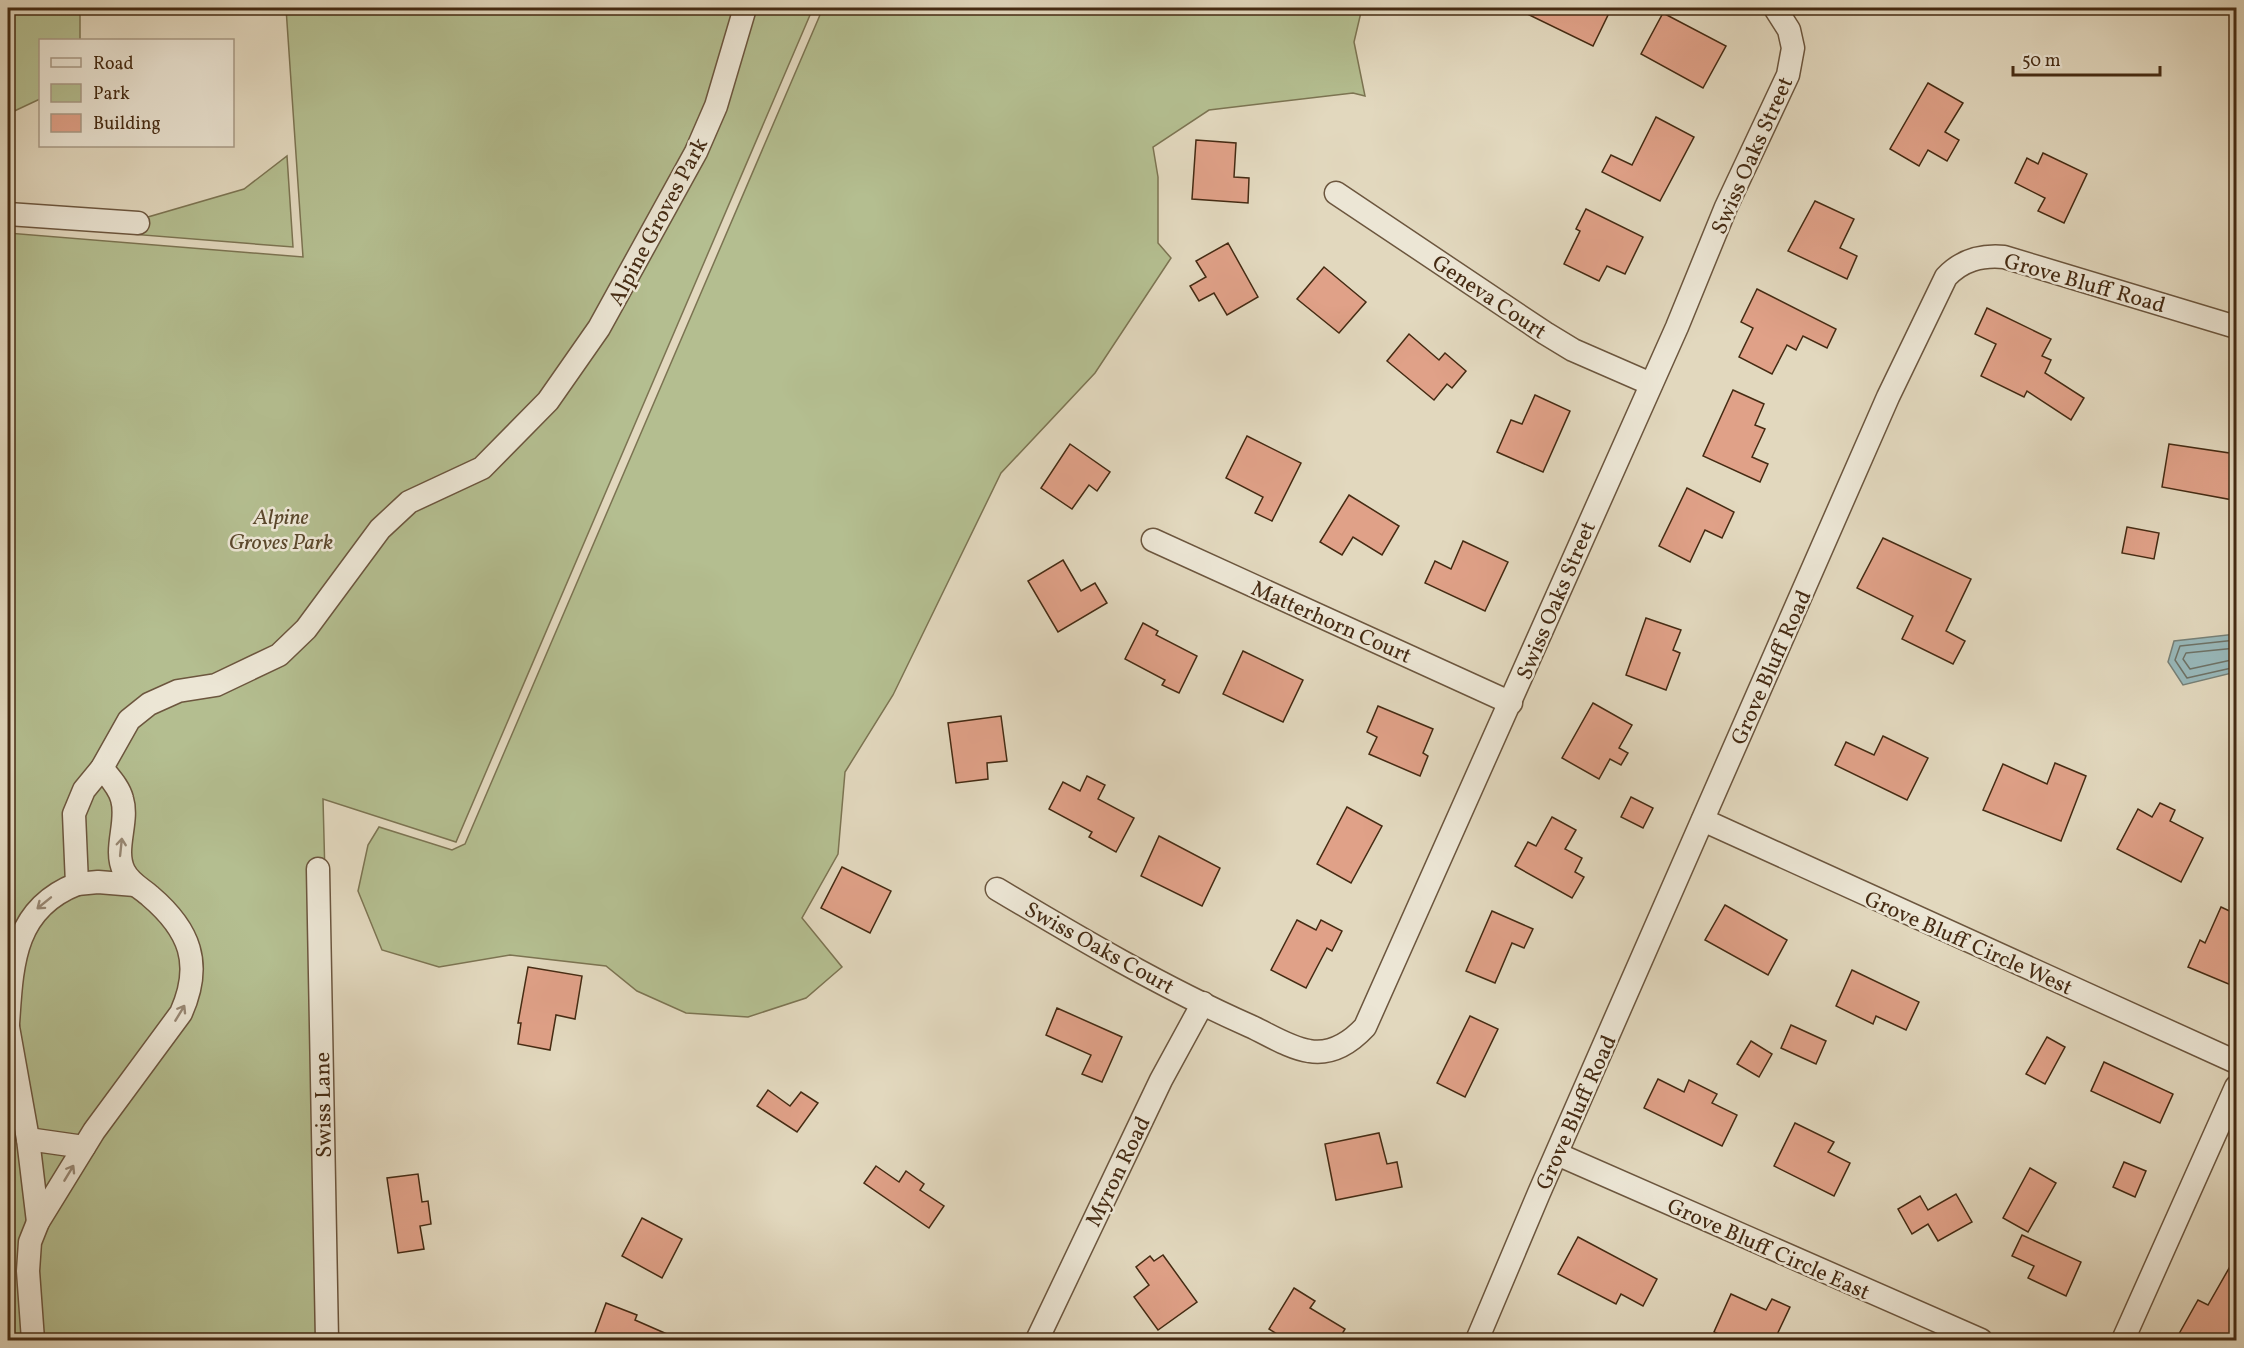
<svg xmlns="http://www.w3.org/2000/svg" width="2244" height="1348" font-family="Vollkorn,serif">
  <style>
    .green { fill: #b4be90; stroke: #7c7452; stroke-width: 1.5 }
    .water { fill: #98b8ba; stroke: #778077; stroke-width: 1.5 }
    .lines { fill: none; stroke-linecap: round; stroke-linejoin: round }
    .shore { stroke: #6e7266; stroke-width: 1.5 }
    .building { fill: #e0a188; stroke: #452b13; stroke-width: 1.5 }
    .minor-casing { stroke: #6c563e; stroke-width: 25 }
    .minor { stroke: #ece6d5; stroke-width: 22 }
    .oneway { stroke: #988874 }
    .labels { text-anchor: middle; stroke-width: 5; stroke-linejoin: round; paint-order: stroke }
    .street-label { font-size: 22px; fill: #452b13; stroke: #ece6d5 }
    .park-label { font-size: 22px; font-style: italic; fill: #5b482c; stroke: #ece6d5 }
  </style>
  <rect width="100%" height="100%" fill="#e2d8be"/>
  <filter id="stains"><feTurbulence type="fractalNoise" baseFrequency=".00333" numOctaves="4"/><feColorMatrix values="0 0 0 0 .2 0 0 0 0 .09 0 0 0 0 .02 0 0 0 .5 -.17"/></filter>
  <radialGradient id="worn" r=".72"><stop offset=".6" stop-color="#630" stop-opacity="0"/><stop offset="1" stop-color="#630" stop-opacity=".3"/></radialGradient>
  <g class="green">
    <path d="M 8,8 L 80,8 L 80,40 L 40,40 L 40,99 L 8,114 Z"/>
    <path d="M 286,8 L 813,8 L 456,842 L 323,799 L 337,1340 L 8,1340 L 8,233 L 303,257 Z"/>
    <path d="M 823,8 L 1362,8 L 1354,42 L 1365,96 L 1353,93 L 1209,110 L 1153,147 L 1158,177 L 1158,243 L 1171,258 L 1095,373 L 1001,473 L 893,695 L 845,772 L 838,854 L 802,918 L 842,967 L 806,998 L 748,1017 L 686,1013 L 637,991 L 606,966 L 510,955 L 439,967 L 382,950 L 358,891 L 368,845 L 379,827 L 452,850 L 465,844 Z"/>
    <path d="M 287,156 L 293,247 L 130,234 L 148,217 L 244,189 Z"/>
  </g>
  <path class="water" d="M 2236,634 L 2236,672 L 2183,685 L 2168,662 L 2174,641 Z"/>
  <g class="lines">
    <g class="shore">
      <path d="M 2236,640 L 2180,646 L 2175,660 L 2187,678 L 2236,667"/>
      <path d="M 2236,648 L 2186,653 L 2183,659 L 2190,669 L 2236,659"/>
    </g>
  </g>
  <g class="building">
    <path d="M 1515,8 L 1598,8 L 1609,13 L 1593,46 Z"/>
    <path d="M 1663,13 L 1726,46 L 1703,88 L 1641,54 Z"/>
    <path d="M 1928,83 L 1963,103 L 1945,132 L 1959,140 L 1947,161 L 1928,150 L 1919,166 L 1890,149 Z"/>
    <path d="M 1656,117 L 1694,137 L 1660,201 L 1602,172 L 1611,155 L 1632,165 Z"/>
    <path d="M 1196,140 L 1236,143 L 1234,177 L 1249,178 L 1248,203 L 1192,199 Z"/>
    <path d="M 2043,153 L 2087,174 L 2064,223 L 2038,211 L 2045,198 L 2015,183 L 2027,158 L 2038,164 Z"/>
    <path d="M 1815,201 L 1854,219 L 1840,248 L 1857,256 L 1847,279 L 1788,251 Z"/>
    <path d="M 1586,209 L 1643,237 L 1625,274 L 1607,266 L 1599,281 L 1564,264 L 1580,231 L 1576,229 Z"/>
    <path d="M 1228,243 L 1258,297 L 1227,315 L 1214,293 L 1199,301 L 1190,286 L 1206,277 L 1196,261 Z"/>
    <path d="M 1324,267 L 1366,302 L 1339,333 L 1297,299 Z"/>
    <path d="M 1757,289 L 1836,329 L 1827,348 L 1803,336 L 1796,350 L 1787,345 L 1772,374 L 1739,357 L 1753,328 L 1741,322 Z"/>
    <path d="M 1987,308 L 2051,339 L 2042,356 L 2051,360 L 2045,373 L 2084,398 L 2071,420 L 2027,391 L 2024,397 L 1981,376 L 1996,344 L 1975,334 Z"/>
    <path d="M 1409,334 L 1439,360 L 1445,353 L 1466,371 L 1452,388 L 1447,384 L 1434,400 L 1387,361 Z"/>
    <path d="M 1733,390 L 1764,404 L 1755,425 L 1765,429 L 1752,457 L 1768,464 L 1760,482 L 1703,456 Z"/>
    <path d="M 1535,395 L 1570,411 L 1543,472 L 1497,452 L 1511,420 L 1522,424 Z"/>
    <path d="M 1247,436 L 1301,463 L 1272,521 L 1255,513 L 1263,497 L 1226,478 Z"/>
    <path d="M 1070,444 L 1110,472 L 1097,491 L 1089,485 L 1072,509 L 1041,488 Z"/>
    <path d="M 2169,444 L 2236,454 L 2233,500 L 2162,487 Z"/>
    <path d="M 1687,488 L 1734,512 L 1722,538 L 1705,530 L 1690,562 L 1659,546 Z"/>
    <path d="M 1349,495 L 1399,526 L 1382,555 L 1353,537 L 1342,555 L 1320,542 Z"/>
    <path d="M 2127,527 L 2159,533 L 2154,559 L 2122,553 Z"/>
    <path d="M 1883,538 L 1971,579 L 1946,631 L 1965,641 L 1953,664 L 1902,639 L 1913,616 L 1857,588 Z"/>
    <path d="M 1463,541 L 1508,562 L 1485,611 L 1425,583 L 1435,561 L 1451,569 Z"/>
    <path d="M 1063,560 L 1081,591 L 1095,583 L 1107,603 L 1058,632 L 1028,581 Z"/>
    <path d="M 1646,618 L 1681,630 L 1673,650 L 1680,653 L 1666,690 L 1626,675 Z"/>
    <path d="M 1143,623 L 1158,631 L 1156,635 L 1197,656 L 1179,693 L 1162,685 L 1165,680 L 1125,659 Z"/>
    <path d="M 1243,651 L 1303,680 L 1283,722 L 1223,694 Z"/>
    <path d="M 1593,703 L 1632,725 L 1619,748 L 1628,753 L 1621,765 L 1610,759 L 1599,779 L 1562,758 Z"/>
    <path d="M 1378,706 L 1433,729 L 1423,753 L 1428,756 L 1420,776 L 1369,754 L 1377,737 L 1367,732 Z"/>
    <path d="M 1001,716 L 1007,761 L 987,763 L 988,779 L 956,783 L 948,723 Z"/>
    <path d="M 1883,736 L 1928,758 L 1907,800 L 1835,765 L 1846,742 L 1874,755 Z"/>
    <path d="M 2055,763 L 2086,776 L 2061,841 L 1983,810 L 2003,764 L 2047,784 Z"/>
    <path d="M 1087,776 L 1105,785 L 1098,799 L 1134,818 L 1116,852 L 1089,837 L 1092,832 L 1049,809 L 1063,782 L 1080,791 Z"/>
    <path d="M 1631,797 L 1653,808 L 1643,828 L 1621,817 Z"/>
    <path d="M 2160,803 L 2175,810 L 2170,821 L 2203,838 L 2181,882 L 2117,849 L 2138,809 L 2152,817 Z"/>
    <path d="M 1347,807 L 1382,826 L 1351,883 L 1317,864 Z"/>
    <path d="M 1552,817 L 1576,830 L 1565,849 L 1582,858 L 1575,872 L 1584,877 L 1572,898 L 1515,866 L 1528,842 L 1536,846 Z"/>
    <path d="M 1159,836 L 1220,868 L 1202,906 L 1141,876 Z"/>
    <path d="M 842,867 L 891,891 L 870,933 L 821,908 Z"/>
    <path d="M 1725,905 L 1787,940 L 1768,975 L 1705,940 Z"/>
    <path d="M 2221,907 L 2236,914 L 2236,972 L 2231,985 L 2188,967 L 2200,940 L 2205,943 Z"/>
    <path d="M 1492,911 L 1533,929 L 1524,948 L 1512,943 L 1495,983 L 1466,971 Z"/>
    <path d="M 1297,920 L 1316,930 L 1321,920 L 1342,931 L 1332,951 L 1327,948 L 1306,988 L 1271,970 Z"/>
    <path d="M 528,967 L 582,976 L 575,1019 L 556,1015 L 550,1050 L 518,1044 L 521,1023 L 518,1023 Z"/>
    <path d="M 1852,970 L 1919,1002 L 1906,1030 L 1876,1016 L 1873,1024 L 1836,1006 Z"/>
    <path d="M 1057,1008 L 1122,1037 L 1102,1082 L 1082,1074 L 1091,1055 L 1046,1035 Z"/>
    <path d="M 1470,1016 L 1498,1029 L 1465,1097 L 1437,1083 Z"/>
    <path d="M 1791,1025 L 1826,1041 L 1816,1064 L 1781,1048 Z"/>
    <path d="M 2047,1037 L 2065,1047 L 2045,1084 L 2026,1074 Z"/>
    <path d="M 1751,1041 L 1772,1054 L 1759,1077 L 1737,1064 Z"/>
    <path d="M 2104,1062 L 2173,1094 L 2160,1123 L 2091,1091 Z"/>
    <path d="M 1658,1079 L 1684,1092 L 1689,1080 L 1717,1094 L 1712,1103 L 1737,1115 L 1722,1146 L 1644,1108 Z"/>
    <path d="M 768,1090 L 790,1106 L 801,1092 L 818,1103 L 797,1132 L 757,1106 Z"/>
    <path d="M 1795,1123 L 1834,1142 L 1828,1152 L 1850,1163 L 1834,1196 L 1774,1166 Z"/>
    <path d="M 1379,1133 L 1387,1164 L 1397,1162 L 1402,1187 L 1336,1200 L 1325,1144 Z"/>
    <path d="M 2124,1162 L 2146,1171 L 2135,1197 L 2113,1187 Z"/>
    <path d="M 876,1166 L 899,1182 L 906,1171 L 924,1184 L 920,1190 L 944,1206 L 929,1228 L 864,1183 Z"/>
    <path d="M 2030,1168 L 2056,1183 L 2028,1232 L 2003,1218 Z"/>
    <path d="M 418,1174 L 422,1202 L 428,1201 L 431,1224 L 420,1226 L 424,1249 L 398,1253 L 387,1178 Z"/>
    <path d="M 1956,1194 L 1972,1222 L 1938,1241 L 1928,1224 L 1912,1234 L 1898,1209 L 1920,1196 L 1928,1210 Z"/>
    <path d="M 642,1218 L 682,1239 L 662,1278 L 622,1256 Z"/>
    <path d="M 2022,1235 L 2081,1262 L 2066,1296 L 2028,1278 L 2034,1266 L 2012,1256 Z"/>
    <path d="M 1578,1237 L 1657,1279 L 1643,1306 L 1621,1294 L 1616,1304 L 1558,1274 Z"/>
    <path d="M 1163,1255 L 1197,1302 L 1158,1330 L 1134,1297 L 1149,1285 L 1136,1267 L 1150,1256 L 1154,1261 Z"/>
    <path d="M 2236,1256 L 2236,1332 L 2232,1341 L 2175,1341 L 2198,1300 L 2208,1305 Z"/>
    <path d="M 1294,1288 L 1315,1301 L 1310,1308 L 1345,1329 L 1338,1341 L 1288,1341 L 1269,1329 Z"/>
    <path d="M 1731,1294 L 1766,1310 L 1772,1299 L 1790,1307 L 1774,1341 L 1733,1341 L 1714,1332 Z"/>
    <path d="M 606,1303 L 637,1315 L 635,1320 L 683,1341 L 592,1341 Z"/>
  </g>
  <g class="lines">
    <g class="minor-casing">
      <g id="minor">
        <path d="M 1336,193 L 1545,333 L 1573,350 L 1651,384"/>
        <path d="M 8,214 L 138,223"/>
        <path d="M 1153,540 L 1511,703"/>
        <path d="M 1703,820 L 2236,1062"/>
        <path d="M 318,869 L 327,1340"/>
        <path d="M 77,884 L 98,882 L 135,885"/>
        <path d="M 997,889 C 1079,938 1162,987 1250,1026 C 1268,1034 1289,1048 1309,1051 C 1332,1055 1350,1043 1365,1027 L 1677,327 L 1726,207 L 1788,75 L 1793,48 L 1789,30 L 1775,8"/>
        <path d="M 8,1024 C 12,965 13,909 77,884 L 74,814 L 84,790 L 102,768 L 129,720 L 149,704 L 178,691 L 216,685 L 279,655 L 306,629 L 380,529 L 409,502 L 482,468 L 548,401 L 599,328 L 696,152 L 716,106 L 745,8"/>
        <path d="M 8,1027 L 28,1139 L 38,1222"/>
        <path d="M 28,1139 L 84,1147"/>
        <path d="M 1557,1154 L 1981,1340"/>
        <path d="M 33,1340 L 28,1271 L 30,1242 L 38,1222 L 94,1131 L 181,1013 C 203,964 190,930 150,896 C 141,888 130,883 124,871 C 113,849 129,822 122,799 C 119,787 109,777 102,768"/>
        <path d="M 1037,1340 L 1161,1080 L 1203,1003"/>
        <path d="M 1477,1340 L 1539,1193 L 1888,397 L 1946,277 C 1962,260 1981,255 2004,257 L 2236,327"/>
        <path d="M 2123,1340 L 2236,1087"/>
      </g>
    </g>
    <use href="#minor" class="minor"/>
  </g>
  <defs><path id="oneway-shaft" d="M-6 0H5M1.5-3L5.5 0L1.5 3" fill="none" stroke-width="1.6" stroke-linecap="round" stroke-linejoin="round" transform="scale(1.5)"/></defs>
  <g class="oneway">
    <use href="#oneway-shaft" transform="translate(121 847) rotate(-84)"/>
    <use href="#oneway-shaft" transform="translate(44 903) rotate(141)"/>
    <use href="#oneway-shaft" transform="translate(180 1013) rotate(-59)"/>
    <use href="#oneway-shaft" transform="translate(69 1173) rotate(-59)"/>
  </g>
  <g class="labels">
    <g class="street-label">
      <text transform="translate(1751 155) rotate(-66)" y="8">Swiss Oaks Street</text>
      <text transform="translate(657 221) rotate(-62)" y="8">Alpine Groves Park</text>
      <text transform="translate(2085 282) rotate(16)" y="8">Grove Bluff Road</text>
      <text transform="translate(1490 296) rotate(34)" y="8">Geneva Court</text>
      <text transform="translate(1555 600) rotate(-67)" y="8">Swiss Oaks Street</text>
      <text transform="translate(1332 621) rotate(24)" y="8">Matterhorn Court</text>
      <text transform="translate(1770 667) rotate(-66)" y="8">Grove Bluff Road</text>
      <text transform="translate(1969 942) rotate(24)" y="8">Grove Bluff Circle West</text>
      <text transform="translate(1100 947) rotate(29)" y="8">Swiss Oaks Court</text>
      <text transform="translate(322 1105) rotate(-91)" y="8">Swiss Lane</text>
      <text transform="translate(1575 1112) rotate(-66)" y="8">Grove Bluff Road</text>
      <text transform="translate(1117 1171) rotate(-64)" y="8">Myron Road</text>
      <text transform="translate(1769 1248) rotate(24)" y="8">Grove Bluff Circle East</text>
    </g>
    <g class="park-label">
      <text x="281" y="524">Alpine<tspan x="281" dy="25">Groves Park</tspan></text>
    </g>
  </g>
  <rect width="2244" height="1348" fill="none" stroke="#e2d8be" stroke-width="30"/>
  <rect x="9" y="9" width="2226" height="1330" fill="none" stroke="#452b13" stroke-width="3"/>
  <rect x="15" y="15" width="2214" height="1318" fill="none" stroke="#452b13" stroke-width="1.5"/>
  <rect x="39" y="39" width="195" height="108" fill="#ece6d5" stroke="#a99b87" stroke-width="1.5"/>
  <rect x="51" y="58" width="30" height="9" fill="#ece6d5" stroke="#a99b87" stroke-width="1.5"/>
  <text x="93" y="69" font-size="18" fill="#452b13">Road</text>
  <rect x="51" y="84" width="30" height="18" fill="#b4be90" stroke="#a99b87" stroke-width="1.5"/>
  <text x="93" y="99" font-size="18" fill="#452b13">Park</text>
  <rect x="51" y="114" width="30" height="18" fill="#e0a188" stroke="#a99b87" stroke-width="1.5"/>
  <text x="93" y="129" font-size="18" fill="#452b13">Building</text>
  <path d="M2013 66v9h147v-9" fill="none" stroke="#452b13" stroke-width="3"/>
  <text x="2022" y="66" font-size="18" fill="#452b13" stroke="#ece6d5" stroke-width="4.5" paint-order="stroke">50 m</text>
  <rect width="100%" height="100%" filter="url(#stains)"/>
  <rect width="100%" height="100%" fill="url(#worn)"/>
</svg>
